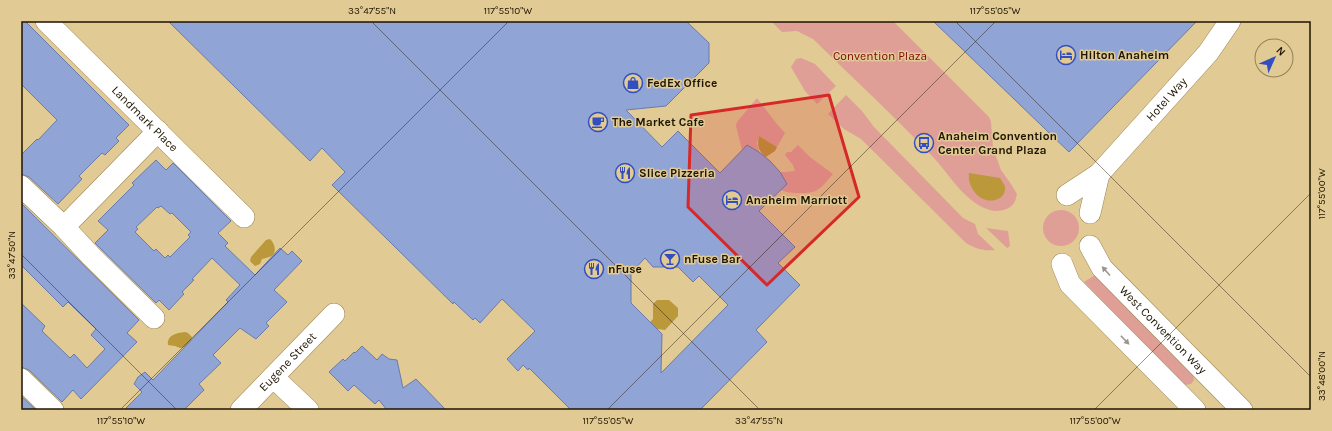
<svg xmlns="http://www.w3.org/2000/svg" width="1332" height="431" font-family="Karla,sans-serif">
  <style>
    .green { fill: #df9f96 }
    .water { fill: #bb983a }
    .building { fill: #91a4d6; stroke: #697baa; fill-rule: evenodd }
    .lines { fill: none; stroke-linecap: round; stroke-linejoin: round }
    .minor-casing { stroke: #9e8854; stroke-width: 22 }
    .minor { stroke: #fff; stroke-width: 21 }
    .oneway { fill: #9a968d }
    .marked { fill: #d62828; fill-opacity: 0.2; stroke: #d62828; stroke-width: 3; stroke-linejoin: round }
    .ticks { fill: none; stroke: #1e1502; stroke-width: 1; stroke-opacity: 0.45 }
    .labels { text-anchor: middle; stroke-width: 3; stroke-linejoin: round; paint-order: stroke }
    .poi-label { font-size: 12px; font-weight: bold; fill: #1e1502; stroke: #e1ca94; text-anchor: start }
    .park-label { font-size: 12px; fill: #7d0608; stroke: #e1ca94 }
    .street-label { font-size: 12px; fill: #1e1502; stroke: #e1ca94 }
    .neatline { fill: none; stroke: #1e1502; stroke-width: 1.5 }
    .ticks-label { font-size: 10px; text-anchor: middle; fill: #1e1502 }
  </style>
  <rect width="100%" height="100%" fill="#e1ca94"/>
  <g class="green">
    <path d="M 771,21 L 893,21 L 989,117 L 991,122 L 993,148 L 1001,170 L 1011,184 L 1017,194 C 1016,197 1016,200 1014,203 C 1009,211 995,213 987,209 C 963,200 950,175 933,157 C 894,116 853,78 813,39 L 797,31 L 782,32 Z"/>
    <path d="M 801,58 L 815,64 L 836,86 L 817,104 L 805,91 L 791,67 L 796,59 Z"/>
    <path d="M 846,95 L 862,111 L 874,127 L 963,218 L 975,224 L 978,234 L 995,250 C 983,251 976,249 966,243 L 861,139 L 844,129 L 828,114 Z"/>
    <path d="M 757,98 L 776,123 L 785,133 L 777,147 L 759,136 L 757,143 L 759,152 L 747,145 L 742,150 L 736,126 L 737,122 Z"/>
    <path d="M 798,145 L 810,157 L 833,174 C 821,188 818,194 799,193 C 792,193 788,193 781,190 L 787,184 L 780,172 L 786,172 L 795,171 L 793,165 L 785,155 L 787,152 L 791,152 Z"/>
    <circle cx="1061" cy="228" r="18"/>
    <path d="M 986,228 L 1008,231 L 1010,246 L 1007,248 Z"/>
    <path d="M 1095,275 L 1193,374 L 1194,380 L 1191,384 L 1185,385 L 1084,282 Z"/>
  </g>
  <g class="water">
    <path d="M 759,136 L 777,147 L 775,151 L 766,157 C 758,151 757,146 759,136 Z"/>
    <path d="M 969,173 L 1000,178 L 1005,186 C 1005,189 1005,193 1003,195 C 1001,198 998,199 995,200 C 979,204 967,186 969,173 Z"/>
    <path d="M 270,239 C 275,243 278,255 269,257 C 267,258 265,258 262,259 L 260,264 L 255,266 L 250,261 L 251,257 L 266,240 Z"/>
    <path d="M 657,300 L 669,300 L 678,308 L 678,316 L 665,330 L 658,329 L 639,349 L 642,330 L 653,319 L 653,304 Z"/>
    <path d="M 185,332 L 188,333 L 192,337 C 191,343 186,347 180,348 L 175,346 L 168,345 C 167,335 176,333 185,332 Z"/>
  </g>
  <g class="building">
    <path d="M 21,21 L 25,21 L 129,125 L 116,138 L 119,141 L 105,155 L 102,153 L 79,176 L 82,179 L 58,204 L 29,177 L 21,174 L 21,155 L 37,139 L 38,140 L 57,120 L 21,84 Z"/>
    <path d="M 168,21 L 686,21 L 709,43 L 709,63 L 666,106 L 626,110 L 662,147 L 678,131 L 720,173 L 747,145 L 759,152 L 770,161 L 780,172 L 787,184 L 759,211 L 795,247 L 778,263 L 800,285 L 756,330 L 767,342 L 700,410 L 571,410 L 529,368 L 528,370 L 523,365 L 518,371 L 507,359 L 535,331 L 502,299 L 480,323 L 475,318 L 473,320 L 454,302 L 453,304 L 332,185 L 345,172 L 322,148 L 310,161 ZM 645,258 L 653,267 L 678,267 L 693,282 L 699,276 L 728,305 L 661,373 L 662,334 L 631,303 L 631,273 Z"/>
    <path d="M 933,21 L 1197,21 L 1069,152 Z"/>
    <path d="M 156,160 L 166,170 L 173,163 L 231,221 L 218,233 L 228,243 L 225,246 L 255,275 L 280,248 L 288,255 L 292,251 L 302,261 L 274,290 L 287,302 L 266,323 L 269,326 L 256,339 L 240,328 L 213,355 L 221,363 L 199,384 L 204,390 L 184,410 L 124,410 L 142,392 L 134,384 L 138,377 L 145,372 L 153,380 L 228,302 L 226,300 L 240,285 L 212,258 L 192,279 L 194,280 L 182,292 L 184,294 L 169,310 L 159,300 L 156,303 L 95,243 L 108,230 L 98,221 L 134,185 L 132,183 ZM 161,206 L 170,214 L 172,213 L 191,232 L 188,235 L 190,237 L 170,257 L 168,255 L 165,258 L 156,249 L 154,251 L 135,232 L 138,229 L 136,227 L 157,207 L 158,208 Z"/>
    <path d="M 21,203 L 139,320 L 127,333 L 137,342 L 81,399 L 73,390 L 62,402 L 29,370 L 21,367 L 21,303 L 45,326 L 42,331 L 70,358 L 74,354 L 87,368 L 105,349 L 91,335 L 96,329 L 68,302 L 63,307 L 21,265 Z"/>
    <path d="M 362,346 L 377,360 L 382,354 L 389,359 L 397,360 L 403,388 L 416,379 L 446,410 L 387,410 L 379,400 L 375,404 L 354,385 L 348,391 L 329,372 L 343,359 L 345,361 L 354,352 L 355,353 Z"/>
    <path d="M 21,396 L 36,410 L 21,410 Z"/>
  </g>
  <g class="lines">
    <g class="minor-casing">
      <g id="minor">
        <path id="s1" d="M 46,21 L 244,217"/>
        <path d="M 21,186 L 64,227 L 91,256 L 154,318"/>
        <path id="s2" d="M 1067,195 L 1099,174 L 1208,53 L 1230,21"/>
        <path d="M 1090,213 L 1099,174"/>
        <path d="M 64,227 L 158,131"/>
        <path id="s3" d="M 1090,246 L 1102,268 L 1242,410"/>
        <path d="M 1062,264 L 1070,284 L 1195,410"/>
        <path d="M 273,377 L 308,410"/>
        <path d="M 21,379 L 53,410"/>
        <path id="s4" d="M 241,410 L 334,314"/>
      </g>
    </g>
    <use href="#minor" class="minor"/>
  </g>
  <defs><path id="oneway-solid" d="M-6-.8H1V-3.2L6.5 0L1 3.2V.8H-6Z"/></defs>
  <g class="oneway">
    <use href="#oneway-solid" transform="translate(1106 271) rotate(-132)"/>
    <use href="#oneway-solid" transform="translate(1125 340) rotate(46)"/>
  </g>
  <path class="marked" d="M 829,95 L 859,197 L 767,285 L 688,207 L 691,115 Z"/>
  <path class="ticks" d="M 371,21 L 760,410M 955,21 L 1311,377M 21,22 L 22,21M 21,254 L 177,410M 120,410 L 509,21M 607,410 L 996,21M 1094,410 L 1311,193"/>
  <defs>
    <g id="hotel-ring" transform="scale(1)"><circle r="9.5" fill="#e1ca94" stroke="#324fc0" stroke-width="1.5"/><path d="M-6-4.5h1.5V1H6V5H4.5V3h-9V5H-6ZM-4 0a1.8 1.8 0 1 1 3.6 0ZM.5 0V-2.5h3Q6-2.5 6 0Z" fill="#324fc0"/></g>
    <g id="shop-ring" transform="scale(1)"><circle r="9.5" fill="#e1ca94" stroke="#324fc0" stroke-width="1.5"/><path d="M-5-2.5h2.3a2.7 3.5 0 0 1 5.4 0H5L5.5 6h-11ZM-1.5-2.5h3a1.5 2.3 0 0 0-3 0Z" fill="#324fc0"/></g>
    <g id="cafe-ring" transform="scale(1)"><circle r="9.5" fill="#e1ca94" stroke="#324fc0" stroke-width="1.5"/><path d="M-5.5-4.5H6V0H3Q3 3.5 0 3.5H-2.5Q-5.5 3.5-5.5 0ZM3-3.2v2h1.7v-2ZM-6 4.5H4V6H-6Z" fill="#324fc0"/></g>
    <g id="bus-ring" transform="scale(1)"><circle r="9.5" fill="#e1ca94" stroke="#324fc0" stroke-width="1.5"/><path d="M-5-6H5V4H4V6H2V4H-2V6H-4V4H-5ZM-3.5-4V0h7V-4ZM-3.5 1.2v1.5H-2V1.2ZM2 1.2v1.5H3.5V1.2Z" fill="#324fc0"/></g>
    <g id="restaurant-ring" transform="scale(1)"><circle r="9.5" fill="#e1ca94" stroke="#324fc0" stroke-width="1.5"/><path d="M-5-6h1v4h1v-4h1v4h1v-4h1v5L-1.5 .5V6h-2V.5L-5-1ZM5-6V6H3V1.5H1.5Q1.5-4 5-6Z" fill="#324fc0"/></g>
    <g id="bar-ring" transform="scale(1)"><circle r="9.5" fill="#e1ca94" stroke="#324fc0" stroke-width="1.5"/><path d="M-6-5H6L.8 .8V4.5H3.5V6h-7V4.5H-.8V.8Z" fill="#324fc0"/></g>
  </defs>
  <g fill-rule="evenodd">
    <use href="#hotel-ring" x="1066" y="55"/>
    <use href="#shop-ring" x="633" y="83"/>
    <use href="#cafe-ring" x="598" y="122"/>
    <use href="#bus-ring" x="924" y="143"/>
    <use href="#restaurant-ring" x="625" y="173"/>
    <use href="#hotel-ring" x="732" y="200"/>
    <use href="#bar-ring" x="670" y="259"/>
    <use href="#restaurant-ring" x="594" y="269"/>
  </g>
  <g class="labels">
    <g class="poi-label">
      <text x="1080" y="59">Hilton Anaheim</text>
      <text x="647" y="87">FedEx Office</text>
      <text x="612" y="126">The Market Cafe</text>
      <text x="938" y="140">Anaheim Convention<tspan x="938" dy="14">Center Grand Plaza</tspan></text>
      <text x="639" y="177">Slice Pizzeria</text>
      <text x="746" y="204">Anaheim Marriott</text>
      <text x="684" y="263">nFuse Bar</text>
      <text x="608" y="273">nFuse</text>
    </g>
    <g class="park-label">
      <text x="880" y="60">Convention Plaza</text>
    </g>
    <g class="street-label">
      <text dy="4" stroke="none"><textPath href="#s2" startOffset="139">Hotel Way</textPath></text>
      <text dy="4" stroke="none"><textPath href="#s1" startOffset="139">Landmark Place</textPath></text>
      <text dy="4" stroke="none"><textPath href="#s3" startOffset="112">West Convention Way</textPath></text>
      <text dy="4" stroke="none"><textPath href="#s4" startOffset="67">Eugene Street</textPath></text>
    </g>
  </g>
  <rect width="1332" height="431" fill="none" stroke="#e1ca94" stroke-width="44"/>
  <g transform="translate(1274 58) rotate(45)"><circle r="19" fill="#e1ca94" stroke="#93825a"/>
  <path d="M0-3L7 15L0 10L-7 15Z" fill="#324fc0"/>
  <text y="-6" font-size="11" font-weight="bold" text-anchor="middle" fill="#1e1502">N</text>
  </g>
  <rect x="22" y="22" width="1288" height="387" class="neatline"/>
  <g class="ticks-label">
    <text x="372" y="14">33°47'55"N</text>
    <text x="508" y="14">117°55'10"W</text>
    <text x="995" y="14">117°55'05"W</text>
    <text transform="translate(1321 194) rotate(-90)" y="4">117°55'00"W</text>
    <text transform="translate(11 255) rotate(-90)" y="4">33°47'50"N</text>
    <text transform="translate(1321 376) rotate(-90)" y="4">33°48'00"N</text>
    <text x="121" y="424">117°55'10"W</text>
    <text x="608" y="424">117°55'05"W</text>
    <text x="759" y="424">33°47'55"N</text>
    <text x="1095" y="424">117°55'00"W</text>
  </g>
</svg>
